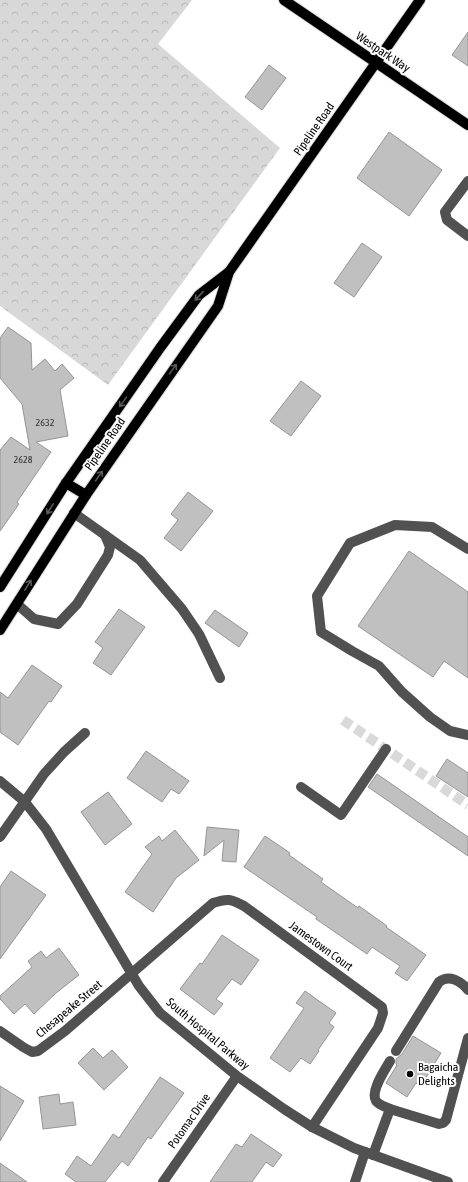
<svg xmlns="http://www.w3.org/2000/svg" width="468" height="1182" font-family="'Asap Condensed',sans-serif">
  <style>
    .forest { fill: url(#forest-crowns) }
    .building { fill: #c0c0c0; stroke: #959595 }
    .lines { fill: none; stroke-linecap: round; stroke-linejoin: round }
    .minor-tunnel { stroke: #d9d9d9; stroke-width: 10; stroke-dasharray: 10 5; stroke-linecap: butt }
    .major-casing { stroke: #dbdbdb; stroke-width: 12 }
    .minor { stroke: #515151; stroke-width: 10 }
    .major { stroke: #000; stroke-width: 10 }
    .oneway { stroke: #595959 }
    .poi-dot { fill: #000; stroke: #fff; stroke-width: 1.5 }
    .labels { text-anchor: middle; stroke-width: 4; stroke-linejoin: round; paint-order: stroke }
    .number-label { font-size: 10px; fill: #303030 }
    .street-label { font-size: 12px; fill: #000; stroke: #fff }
    .poi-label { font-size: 12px; fill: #000; stroke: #fff; text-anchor: start }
  </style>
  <defs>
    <pattern id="forest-crowns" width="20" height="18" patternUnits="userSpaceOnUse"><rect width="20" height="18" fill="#d8d8d8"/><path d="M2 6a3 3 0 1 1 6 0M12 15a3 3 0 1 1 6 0" fill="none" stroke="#b8b8b8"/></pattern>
  </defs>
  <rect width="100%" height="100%" fill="#fff"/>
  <path class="forest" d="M 0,0 L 192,0 L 158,44 L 280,148 L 108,385 L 0,306 Z"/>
  <g class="building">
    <path d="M 468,32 L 468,66 L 452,55 Z"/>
    <path d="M 269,65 L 286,78 L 262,110 L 245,97 Z"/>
    <path d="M 389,132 L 442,170 L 409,216 L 357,178 Z"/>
    <path d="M 362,243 L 382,257 L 354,297 L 334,283 Z"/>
    <path d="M 8,327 L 31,343 L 32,370 L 45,359 L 55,371 L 62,364 L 74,378 L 60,390 L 68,436 L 36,442 L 51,452 L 17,502 L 19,504 L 0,531 L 0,450 L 11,437 L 30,450 L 22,404 L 0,378 L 0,338 Z"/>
    <path d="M 301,381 L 321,396 L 291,436 L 270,421 Z"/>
    <path d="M 188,492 L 213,511 L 181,551 L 164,538 L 178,520 L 171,514 Z"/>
    <path d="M 409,551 L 468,592 L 468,678 L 444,661 L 433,677 L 358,626 Z"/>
    <path d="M 119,609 L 145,627 L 111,675 L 93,663 L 103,648 L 95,642 Z"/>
    <path d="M 215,610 L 248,633 L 239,647 L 205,623 Z"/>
    <path d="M 32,665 L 62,686 L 51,702 L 49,701 L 18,745 L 0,732 L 0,692 L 8,698 Z"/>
    <path d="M 146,751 L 189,781 L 179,794 L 171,789 L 162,802 L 127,778 Z"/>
    <path d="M 447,759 L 468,773 L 468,797 L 436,776 Z"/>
    <path d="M 377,774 L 468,837 L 468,856 L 368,787 Z"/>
    <path d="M 108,792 L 132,824 L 105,845 L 81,812 Z"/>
    <path d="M 207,827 L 239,830 L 236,862 L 222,861 L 224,840 L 204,856 Z"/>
    <path d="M 175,830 L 199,860 L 176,878 L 153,912 L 125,892 L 152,854 L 145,847 L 159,836 L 162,841 Z"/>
    <path d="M 265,836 L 290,853 L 289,855 L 323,879 L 321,882 L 358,908 L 359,906 L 387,926 L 386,927 L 426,955 L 407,981 L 395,973 L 400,966 L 372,947 L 367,954 L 316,919 L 317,917 L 244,867 Z"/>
    <path d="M 11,871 L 46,895 L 0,959 L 0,887 Z"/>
    <path d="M 222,935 L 259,960 L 241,985 L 232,979 L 216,999 L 223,1004 L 214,1015 L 180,989 L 200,963 L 202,964 Z"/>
    <path d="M 59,948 L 79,975 L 56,993 L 34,1014 L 25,1004 L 14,1014 L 0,999 L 0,996 L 32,967 L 28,961 L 41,951 L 46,958 Z"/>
    <path d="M 305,991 L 336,1013 L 329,1023 L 334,1027 L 318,1050 L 319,1051 L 310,1064 L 301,1058 L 290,1072 L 270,1058 L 304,1008 L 296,1003 Z"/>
    <path d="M 413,1036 L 441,1053 L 421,1086 L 416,1083 L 407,1097 L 386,1083 L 397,1065 L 396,1064 L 396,1059 L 402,1054 Z"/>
    <path d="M 93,1048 L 103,1058 L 112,1050 L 128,1067 L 104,1090 L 78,1063 Z"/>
    <path d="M 160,1077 L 184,1093 L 151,1139 L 148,1137 L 128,1166 L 122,1161 L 105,1182 L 76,1182 L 65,1174 L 77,1156 L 91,1166 L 113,1134 L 119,1138 Z"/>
    <path d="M 0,1086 L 24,1101 L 0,1141 Z"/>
    <path d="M 59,1094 L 60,1104 L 73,1102 L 76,1125 L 43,1129 L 39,1097 Z"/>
    <path d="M 251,1134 L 282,1155 L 273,1167 L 266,1162 L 252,1182 L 210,1182 L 236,1144 L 242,1147 Z"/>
    <path d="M 0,1163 L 27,1182 L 0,1182 Z"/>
  </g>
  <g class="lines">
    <path class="minor-tunnel" d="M 343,720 L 468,805"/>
    <g class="major-casing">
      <g id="major">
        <path d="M 284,0 L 468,125"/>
        <path d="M 66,483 L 86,495"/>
        <path d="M 0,587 L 66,483 L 160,348 L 199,295 L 229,272"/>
        <path d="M 0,630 L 86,495 L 218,306 L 229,272 L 420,0"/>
      </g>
    </g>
    <g class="minor">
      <path d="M 468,181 L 445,212 L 447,220 L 468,236"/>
      <path d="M 74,513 L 140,560 L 182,609 L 199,634 L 220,678"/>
      <path d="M 468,549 L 432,527 L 395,525 L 350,543 L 317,596 L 321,632 L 352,651 L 379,666 L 402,692 L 430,717 L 450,731 L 468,735"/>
      <path d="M 17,604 L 34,619 L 58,624 L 77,604 L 108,555 L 110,547 L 105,535"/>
      <path d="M 0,781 L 25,802 L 46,829 L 139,986 L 160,1013 L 237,1076 L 284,1109 L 312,1127 L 354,1148 L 448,1182"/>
      <path d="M 301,787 L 341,815 L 386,749"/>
      <path d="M 0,837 L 44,774 L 64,752 L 85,733"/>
      <path d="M 0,1031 L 23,1047 L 32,1052 L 38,1051 L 65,1031 L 213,903 C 228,898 231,899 244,906 L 382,1007 L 383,1013 L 378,1028 L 312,1127"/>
      <path d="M 396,1051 L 439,982 C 449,974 461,981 468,990"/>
      <path d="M 390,1109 L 439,1124 L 443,1123 L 446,1120 L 468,1038"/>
      <path d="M 373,1155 L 390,1109 C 386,1107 379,1105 376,1101 C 370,1091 385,1070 390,1061"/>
      <path d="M 163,1182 L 237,1076"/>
      <path d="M 355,1182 L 365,1152"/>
    </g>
    <use href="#major" class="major"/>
  </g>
  <defs><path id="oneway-shaft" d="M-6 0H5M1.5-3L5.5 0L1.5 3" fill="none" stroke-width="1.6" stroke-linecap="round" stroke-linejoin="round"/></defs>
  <g class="oneway">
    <use href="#oneway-shaft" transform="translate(199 296) rotate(133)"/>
    <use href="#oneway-shaft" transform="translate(173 369) rotate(-55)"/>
    <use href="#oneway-shaft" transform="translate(123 402) rotate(125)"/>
    <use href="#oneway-shaft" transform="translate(99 476) rotate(-55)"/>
    <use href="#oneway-shaft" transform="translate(50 509) rotate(122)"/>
    <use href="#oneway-shaft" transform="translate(28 585) rotate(-58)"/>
  </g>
  <circle class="poi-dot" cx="410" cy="1074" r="4"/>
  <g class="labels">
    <g class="number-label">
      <text x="45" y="426">2632</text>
      <text x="23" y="463">2628</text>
    </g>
    <g class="street-label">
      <text transform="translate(383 52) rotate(34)" y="4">Westpark Way</text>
      <text transform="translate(314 129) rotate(-55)" y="4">Pipeline Road</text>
      <text transform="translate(105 444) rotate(-55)" y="4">Pipeline Road</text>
      <text transform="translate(321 946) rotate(36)" y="4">Jamestown Court</text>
      <text transform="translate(69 1009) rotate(-40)" y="4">Chesapeake Street</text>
      <text transform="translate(208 1034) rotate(40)" y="4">South Hospital Parkway</text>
      <text transform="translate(189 1121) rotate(-55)" y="4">Potomac Drive</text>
    </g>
    <g class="poi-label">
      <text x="418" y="1071">Bagaicha<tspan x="418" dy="14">Delights</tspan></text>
    </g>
  </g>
</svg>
